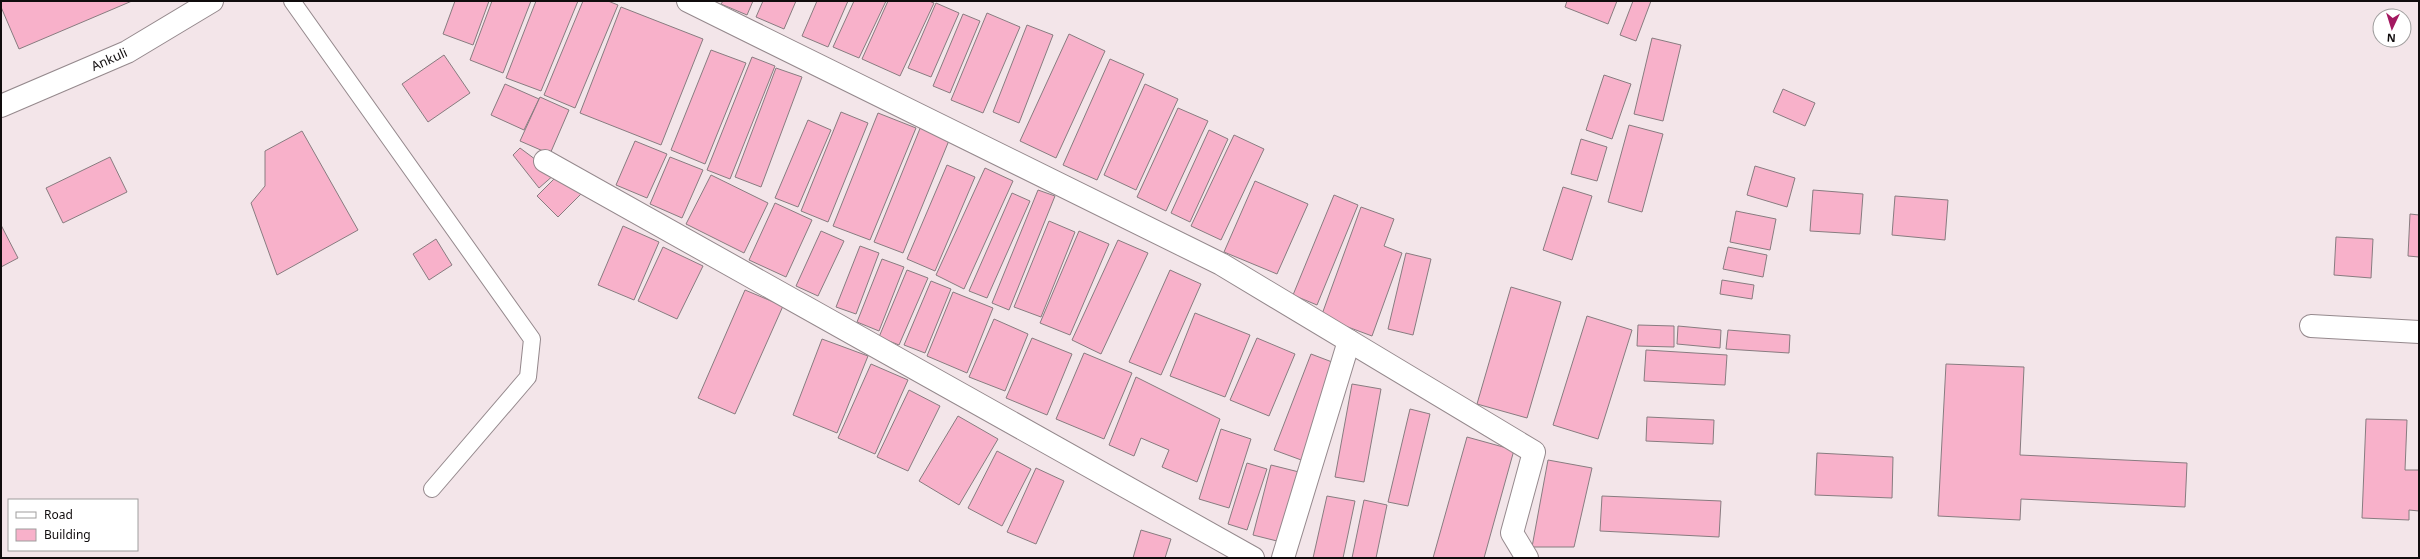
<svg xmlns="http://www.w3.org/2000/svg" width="2420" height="559" font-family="'Noto Sans',sans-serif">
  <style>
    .building { fill: #f8b1ca; stroke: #887c80 }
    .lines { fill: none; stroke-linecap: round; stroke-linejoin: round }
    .service-casing { stroke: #95898d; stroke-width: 18 }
    .minor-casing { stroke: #95898d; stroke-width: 24 }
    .secondary-casing { stroke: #95898d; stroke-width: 24 }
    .service { stroke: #fff; stroke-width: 16 }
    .minor { stroke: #fff; stroke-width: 22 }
    .secondary { stroke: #fff; stroke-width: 22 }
    .labels { text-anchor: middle; stroke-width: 3; stroke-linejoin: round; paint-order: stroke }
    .street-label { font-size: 13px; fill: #100c0d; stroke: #fff }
  </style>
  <rect width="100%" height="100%" fill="#f3e5e9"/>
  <g class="building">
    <path d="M 1,1 L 132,1 L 19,49 L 1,7 Z"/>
    <path d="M 455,1 L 489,1 L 473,45 L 443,34 Z"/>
    <path d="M 492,1 L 531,1 L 503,73 L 470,60 Z"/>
    <path d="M 536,1 L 578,1 L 541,91 L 506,78 Z"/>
    <path d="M 583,1 L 608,1 L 618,5 L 575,108 L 544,95 Z"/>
    <path d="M 723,1 L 753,1 L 747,15 L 721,4 Z"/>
    <path d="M 763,1 L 796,1 L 784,29 L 756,17 Z"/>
    <path d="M 817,1 L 848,1 L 828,47 L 802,36 Z"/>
    <path d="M 854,1 L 886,1 L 859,58 L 833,47 Z"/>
    <path d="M 888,1 L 929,1 L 934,3 L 900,76 L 862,59 Z"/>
    <path d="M 1567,1 L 1617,1 L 1608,24 L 1565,7 Z"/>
    <path d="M 1633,1 L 1651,1 L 1636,41 L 1620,35 Z"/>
    <path d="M 936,3 L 959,13 L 931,77 L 908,68 Z"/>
    <path d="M 621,7 L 703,39 L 661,145 L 580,113 Z"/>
    <path d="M 987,13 L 1020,27 L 983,113 L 951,100 Z"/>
    <path d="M 963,14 L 980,21 L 950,93 L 933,86 Z"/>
    <path d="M 1027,25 L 1053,35 L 1019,123 L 993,112 Z"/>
    <path d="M 1069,34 L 1105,51 L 1056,158 L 1020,141 Z"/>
    <path d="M 1652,38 L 1681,45 L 1663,121 L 1634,114 Z"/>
    <path d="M 711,50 L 746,63 L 705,164 L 671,150 Z"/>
    <path d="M 444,55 L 470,93 L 428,122 L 402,84 Z"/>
    <path d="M 752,57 L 775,66 L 730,179 L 707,170 Z"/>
    <path d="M 1110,59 L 1144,74 L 1097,180 L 1063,165 Z"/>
    <path d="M 776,68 L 802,77 L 761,187 L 735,177 Z"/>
    <path d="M 1604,75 L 1631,84 L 1612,139 L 1586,130 Z"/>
    <path d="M 505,84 L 539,99 L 524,130 L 491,115 Z"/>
    <path d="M 1145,84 L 1178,99 L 1136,190 L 1104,175 Z"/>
    <path d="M 1783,89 L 1815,103 L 1805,126 L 1773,112 Z"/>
    <path d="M 540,97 L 569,110 L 550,154 L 520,141 Z"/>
    <path d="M 1178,108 L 1208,121 L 1166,211 L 1137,197 Z"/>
    <path d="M 841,112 L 868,123 L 828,222 L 801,211 Z"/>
    <path d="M 878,113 L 916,128 L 870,240 L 833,226 Z"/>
    <path d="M 808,120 L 831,130 L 798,207 L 775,198 Z"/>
    <path d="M 1629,125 L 1663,134 L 1642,212 L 1608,202 Z"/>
    <path d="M 921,126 L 950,138 L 903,253 L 874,242 Z"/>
    <path d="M 1209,130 L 1228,139 L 1190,222 L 1171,213 Z"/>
    <path d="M 302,131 L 358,230 L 277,275 L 251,203 L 265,186 L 265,151 Z"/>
    <path d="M 1234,135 L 1264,149 L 1221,240 L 1191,226 Z"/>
    <path d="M 1581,139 L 1607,147 L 1597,181 L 1571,174 Z"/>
    <path d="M 635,141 L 667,154 L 647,198 L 616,185 Z"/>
    <path d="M 520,148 L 555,174 L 539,188 L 513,155 Z"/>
    <path d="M 110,157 L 127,192 L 63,223 L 46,188 Z"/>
    <path d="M 670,157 L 703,170 L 682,218 L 650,204 Z"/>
    <path d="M 947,165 L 975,177 L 935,271 L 907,259 Z"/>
    <path d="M 1755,166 L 1795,178 L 1787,207 L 1747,195 Z"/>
    <path d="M 985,168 L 1013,181 L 964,289 L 936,275 Z"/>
    <path d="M 561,172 L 582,193 L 558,217 L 537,196 Z"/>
    <path d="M 711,175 L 768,203 L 744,253 L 686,224 Z"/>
    <path d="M 1255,181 L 1308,204 L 1277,274 L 1224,252 Z"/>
    <path d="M 1563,187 L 1592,196 L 1572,260 L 1543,250 Z"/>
    <path d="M 1038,190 L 1055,196 L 1009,310 L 992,303 Z"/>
    <path d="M 1813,190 L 1863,194 L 1860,234 L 1810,231 Z"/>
    <path d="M 1012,193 L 1030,201 L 987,298 L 969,291 Z"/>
    <path d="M 1334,195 L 1358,205 L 1317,305 L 1293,295 Z"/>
    <path d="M 1895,196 L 1948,200 L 1945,240 L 1892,235 Z"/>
    <path d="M 775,203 L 812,220 L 786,277 L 749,260 Z"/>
    <path d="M 1361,207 L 1394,219 L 1384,246 L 1402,253 L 1372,336 L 1321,317 Z"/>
    <path d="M 1736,211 L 1776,219 L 1770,250 L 1730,242 Z"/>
    <path d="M 2410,214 L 2419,215 L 2419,257 L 2408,256 Z"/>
    <path d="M 1049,221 L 1075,232 L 1041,317 L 1014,307 Z"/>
    <path d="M 1,225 L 18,258 L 1,267 Z"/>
    <path d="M 623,226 L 659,242 L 634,300 L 598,285 Z"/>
    <path d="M 821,231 L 844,241 L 818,296 L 796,286 Z"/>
    <path d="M 1079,231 L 1109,244 L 1070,335 L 1040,323 Z"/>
    <path d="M 2336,237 L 2373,239 L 2371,278 L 2334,275 Z"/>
    <path d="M 436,239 L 452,265 L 429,280 L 413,254 Z"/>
    <path d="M 1118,240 L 1148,253 L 1101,354 L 1072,340 Z"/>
    <path d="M 860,246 L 879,253 L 856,314 L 836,307 Z"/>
    <path d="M 663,247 L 703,266 L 677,319 L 638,301 Z"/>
    <path d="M 1728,247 L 1767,255 L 1763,277 L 1723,269 Z"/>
    <path d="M 1406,253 L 1431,259 L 1413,335 L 1388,329 Z"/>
    <path d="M 882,259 L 904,267 L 879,331 L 857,322 Z"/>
    <path d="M 907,270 L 928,278 L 899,345 L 879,337 Z"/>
    <path d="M 1170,270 L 1201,284 L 1161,375 L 1129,362 Z"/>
    <path d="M 1722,280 L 1754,285 L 1752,299 L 1720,294 Z"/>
    <path d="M 931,281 L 951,289 L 925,353 L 904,345 Z"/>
    <path d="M 1511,287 L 1561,302 L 1527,418 L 1477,404 Z"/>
    <path d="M 745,290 L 783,306 L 735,414 L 698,398 Z"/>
    <path d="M 953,292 L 993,308 L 967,373 L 927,356 Z"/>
    <path d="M 1195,313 L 1250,335 L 1225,397 L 1170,376 Z"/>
    <path d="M 1587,316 L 1632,330 L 1598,439 L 1553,425 Z"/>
    <path d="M 994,319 L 1028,334 L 1005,391 L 969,377 Z"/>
    <path d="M 1638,325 L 1674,326 L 1674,347 L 1637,346 Z"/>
    <path d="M 1678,326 L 1721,330 L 1720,348 L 1677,344 Z"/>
    <path d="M 1728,330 L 1790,335 L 1789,353 L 1726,349 Z"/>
    <path d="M 1032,338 L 1072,354 L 1047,415 L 1006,398 Z"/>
    <path d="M 1257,338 L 1295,354 L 1269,416 L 1230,400 Z"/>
    <path d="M 822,339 L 868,356 L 837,433 L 793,415 Z"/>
    <path d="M 1646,350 L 1727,355 L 1725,385 L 1644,381 Z"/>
    <path d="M 1084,353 L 1132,373 L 1104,439 L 1056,419 Z"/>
    <path d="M 1311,354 L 1340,365 L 1304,461 L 1274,450 Z"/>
    <path d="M 871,364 L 908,380 L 875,454 L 838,438 Z"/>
    <path d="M 1946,364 L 2024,367 L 2020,455 L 2187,463 L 2185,507 L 2021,499 L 2020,520 L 1938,516 Z"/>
    <path d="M 1136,377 L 1220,419 L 1197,482 L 1162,467 L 1169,450 L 1141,438 L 1134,456 L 1109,445 Z"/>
    <path d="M 1352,384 L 1381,389 L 1364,482 L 1335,477 Z"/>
    <path d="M 909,390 L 940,406 L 908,471 L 877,457 Z"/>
    <path d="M 1410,409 L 1430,414 L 1408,506 L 1388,502 Z"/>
    <path d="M 958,416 L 998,439 L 959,505 L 919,481 Z"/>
    <path d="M 1647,417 L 1714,420 L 1713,444 L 1646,441 Z"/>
    <path d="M 2366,419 L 2407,420 L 2405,470 L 2419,470 L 2419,511 L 2409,510 L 2409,520 L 2362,518 Z"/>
    <path d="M 1221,429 L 1251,439 L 1229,508 L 1199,499 Z"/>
    <path d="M 1467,437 L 1514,450 L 1484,558 L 1433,558 Z"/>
    <path d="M 997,451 L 1031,469 L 1002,526 L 968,508 Z"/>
    <path d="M 1817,453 L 1893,457 L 1892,498 L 1815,495 Z"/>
    <path d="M 1548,460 L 1592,468 L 1574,547 L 1532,547 Z"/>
    <path d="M 1247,463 L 1267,469 L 1247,530 L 1228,524 Z"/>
    <path d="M 1271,465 L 1299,472 L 1281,542 L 1253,535 Z"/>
    <path d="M 1036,468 L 1064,481 L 1036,544 L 1007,532 Z"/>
    <path d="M 1327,496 L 1355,501 L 1343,558 L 1313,558 Z"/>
    <path d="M 1602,496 L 1721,501 L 1719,537 L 1600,531 Z"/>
    <path d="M 1364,500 L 1387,505 L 1376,558 L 1352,558 Z"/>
    <path d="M 1141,530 L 1171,539 L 1165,558 L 1133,558 Z"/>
  </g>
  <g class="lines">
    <g class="service-casing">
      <path id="service" d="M 292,1 L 532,339 L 528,377 L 432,489"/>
    </g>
    <g class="minor-casing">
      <g id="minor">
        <path d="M 688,1 L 1221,264 L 1534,452 L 1512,533 L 1527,558"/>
        <path d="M 545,161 L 1253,558"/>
        <path d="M 2311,326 L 2419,332"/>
        <path d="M 1283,558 L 1349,341"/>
      </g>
    </g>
    <g class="secondary-casing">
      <path id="secondary" d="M 1,106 L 127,52 L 212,1"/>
    </g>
    <use href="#service" class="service"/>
    <use href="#minor" class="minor"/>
    <use href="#secondary" class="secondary"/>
  </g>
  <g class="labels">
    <g class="street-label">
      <text transform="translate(109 59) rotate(-24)" y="5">Ankuli</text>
    </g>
  </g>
  <rect width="2420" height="559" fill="none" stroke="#100c0d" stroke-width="4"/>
  <rect x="8" y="499" width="130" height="52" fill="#ffffff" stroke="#9f9e9e"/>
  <rect x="16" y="512" width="20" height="6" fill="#ffffff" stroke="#9f9e9e"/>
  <text x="44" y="519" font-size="12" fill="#100c0d">Road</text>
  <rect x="16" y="529" width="20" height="12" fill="#f8b1ca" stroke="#9f9e9e"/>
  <text x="44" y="539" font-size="12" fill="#100c0d">Building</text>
  <g transform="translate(2392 28) rotate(184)"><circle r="19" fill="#ffffff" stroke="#9f9e9e"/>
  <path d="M0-3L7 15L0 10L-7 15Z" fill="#a31860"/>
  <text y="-6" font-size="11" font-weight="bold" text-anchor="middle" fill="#100c0d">N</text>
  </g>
</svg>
